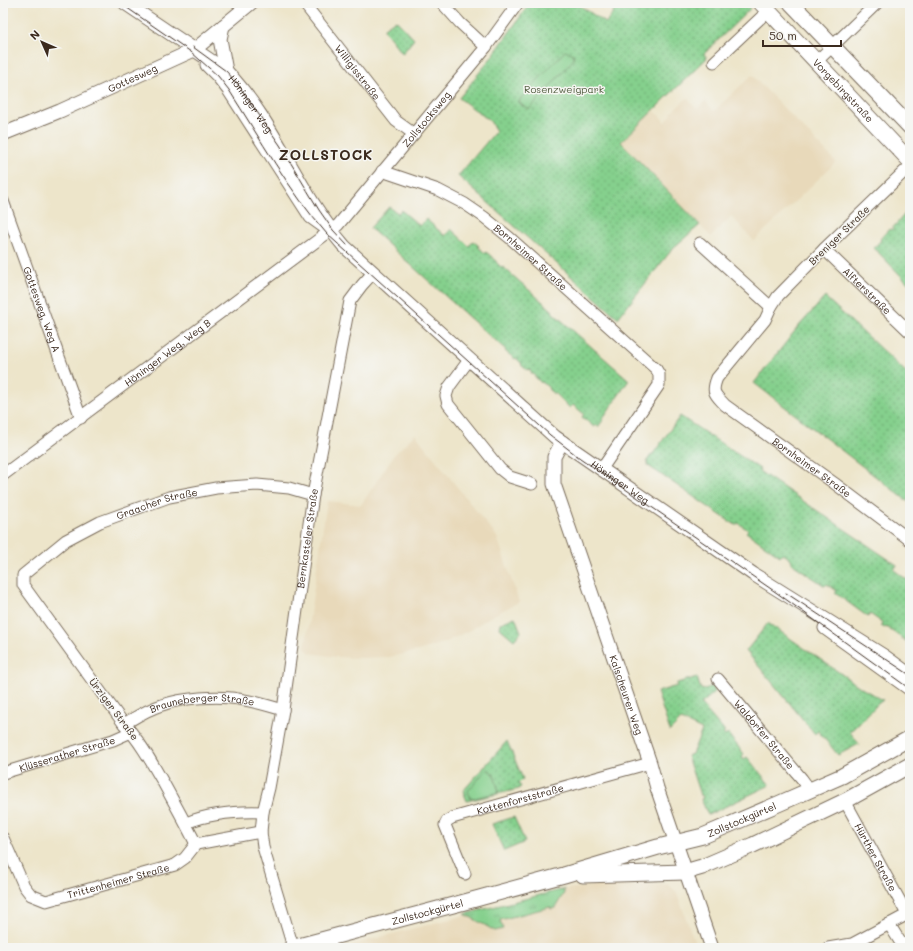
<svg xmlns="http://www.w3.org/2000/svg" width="913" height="951" font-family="Mali,sans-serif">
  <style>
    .built { fill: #e8d9ba }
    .grass { fill: url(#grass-tufts); stroke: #607d56 }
    .park { fill: url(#park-dots); stroke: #607d56 }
    .pitch { fill: #85d08d; stroke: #607d56 }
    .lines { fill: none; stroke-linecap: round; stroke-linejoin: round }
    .minor-casing { stroke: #796b5a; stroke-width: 13 }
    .tertiary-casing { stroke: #796b5a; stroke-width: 15 }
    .secondary-casing { stroke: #796b5a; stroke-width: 17 }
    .minor { stroke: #fff; stroke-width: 11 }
    .tertiary { stroke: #fff; stroke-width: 13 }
    .secondary { stroke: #fff; stroke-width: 15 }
    .tram { stroke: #3b2a1e; stroke-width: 1 }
    .labels { text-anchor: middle; stroke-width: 3; stroke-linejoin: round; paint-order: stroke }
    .street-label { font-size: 10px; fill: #3b2a1e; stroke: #f6f6f2 }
    .park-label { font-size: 10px; fill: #515c3f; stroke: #f6f6f2 }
    .district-label { font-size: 14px; font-weight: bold; letter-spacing: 1px; fill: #3b2a1e; stroke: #f6f6f2 }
  </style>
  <defs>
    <pattern id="grass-tufts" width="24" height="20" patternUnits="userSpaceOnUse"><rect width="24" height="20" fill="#85d08d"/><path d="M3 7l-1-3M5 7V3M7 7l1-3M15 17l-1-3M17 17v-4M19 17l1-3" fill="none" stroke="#6ea973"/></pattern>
    <pattern id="park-dots" width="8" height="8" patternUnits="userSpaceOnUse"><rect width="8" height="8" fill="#85d08d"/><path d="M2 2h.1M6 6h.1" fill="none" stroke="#6ea973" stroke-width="1.8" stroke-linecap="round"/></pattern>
  </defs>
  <rect width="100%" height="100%" fill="#f6f6f2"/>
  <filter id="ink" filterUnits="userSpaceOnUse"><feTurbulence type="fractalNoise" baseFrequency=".025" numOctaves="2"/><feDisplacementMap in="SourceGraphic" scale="8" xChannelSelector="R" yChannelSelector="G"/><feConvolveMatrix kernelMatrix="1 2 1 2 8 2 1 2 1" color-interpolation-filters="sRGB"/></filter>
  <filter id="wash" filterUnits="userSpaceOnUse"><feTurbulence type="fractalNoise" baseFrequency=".012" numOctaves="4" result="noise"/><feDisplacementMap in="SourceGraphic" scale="16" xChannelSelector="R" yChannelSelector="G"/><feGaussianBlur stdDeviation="0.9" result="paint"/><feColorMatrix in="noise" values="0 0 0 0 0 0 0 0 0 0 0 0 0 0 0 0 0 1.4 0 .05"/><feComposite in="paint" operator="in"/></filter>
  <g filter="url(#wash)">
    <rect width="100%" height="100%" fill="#ede5ca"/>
    <g class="built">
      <path d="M 752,75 L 836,162 L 754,241 L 731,216 L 711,237 L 621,142 L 654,110 L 665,122 L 672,114 L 671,113 L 687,98 L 697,109 L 705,101 L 714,111 Z"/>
      <path d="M 415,434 L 497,537 L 519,602 L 488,618 L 472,629 L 446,642 L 418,651 L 389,657 L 360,658 L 337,657 L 310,653 L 305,648 L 327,501 L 361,505 L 394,455 Z"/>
      <path d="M 667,884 L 676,891 L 697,948 L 338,948 L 566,889 L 594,886 Z"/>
    </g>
    <path class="grass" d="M 564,889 L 564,893 L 555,908 L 551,909 L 550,907 L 500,920 L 503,929 L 495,931 L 465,914 Z"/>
    <g class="park">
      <path d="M 530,3 L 576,3 L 606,23 L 619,3 L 746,3 L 751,8 L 704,54 L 707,58 L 621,142 L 700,225 L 674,247 L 618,318 L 458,176 L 496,131 L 490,121 L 459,98 L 491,58 Z"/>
      <path d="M 396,20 L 414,39 L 403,53 L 402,53 L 384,30 L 384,28 Z"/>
      <path d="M 389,207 L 398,213 L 401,210 L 420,226 L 426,219 L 445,236 L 451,229 L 469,246 L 473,241 L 479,246 L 478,247 L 485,253 L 486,252 L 497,261 L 496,262 L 502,268 L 503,267 L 553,311 L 552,312 L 629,380 L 603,418 L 604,419 L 598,427 L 597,425 L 594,427 L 582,417 L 584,414 L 573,405 L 570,408 L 554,393 L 554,394 L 548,389 L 549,388 L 542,382 L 541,383 L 528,369 L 527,370 L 521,365 L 522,364 L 516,358 L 515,359 L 505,351 L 506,350 L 494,339 L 493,339 L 370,228 Z"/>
      <path d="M 910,208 L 910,285 L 874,248 L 881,240 L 880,239 L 889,229 L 891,230 Z"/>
      <path d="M 825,297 L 910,376 L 910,503 L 754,383 L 798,327 Z"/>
      <path d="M 680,416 L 760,469 L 759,471 L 897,565 L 894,570 L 910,582 L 910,644 L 886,627 L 885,628 L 881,626 L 883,623 L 870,614 L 868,617 L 835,593 L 837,591 L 827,584 L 825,586 L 791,563 L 792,560 L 782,553 L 780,556 L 746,532 L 748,530 L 738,523 L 736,525 L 729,521 L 647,465 L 648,462 L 646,462 L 652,454 L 653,454 Z"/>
      <path d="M 515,617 L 521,632 L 514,640 L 500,628 L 501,623 Z"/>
      <path d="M 768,623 L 863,689 L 883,700 L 879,703 L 878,703 L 876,706 L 850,732 L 859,744 L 838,755 L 818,731 L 815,734 L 746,651 Z"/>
      <path d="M 697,677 L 700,687 L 702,690 L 713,686 L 715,692 L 701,704 L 725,732 L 723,733 L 725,736 L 728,734 L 744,754 L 742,756 L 744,759 L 747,757 L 770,785 L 708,815 L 701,799 L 703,798 L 702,795 L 700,795 L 687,756 L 692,754 L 702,730 L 681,720 L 670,731 L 657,692 L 677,686 L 677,683 Z"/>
      <path d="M 507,741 L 523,779 L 518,784 L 521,786 L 519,789 L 467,801 L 463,791 Z"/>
      <path d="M 514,817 L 525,842 L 504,851 L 492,824 Z"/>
    </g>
    <g class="pitch">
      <path d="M 565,51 L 572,53 L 574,56 L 573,60 L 531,108 L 529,109 L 523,106 L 519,102 L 521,98 Z"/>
      <path d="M 487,769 L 494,775 L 499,792 L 471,799 L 468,791 Z"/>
    </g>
  </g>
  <g filter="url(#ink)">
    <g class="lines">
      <g class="minor-casing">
        <g id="minor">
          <path d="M 442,3 L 460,23 L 486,47"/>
          <path id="s1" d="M 306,6 L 396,121 L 414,134"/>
          <path d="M 714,62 L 768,11"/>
          <path d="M 816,62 L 877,3"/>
          <path id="s2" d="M 910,166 L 824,249 L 778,296 L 771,307 L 765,320 L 717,378 C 711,393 715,394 725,405 L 834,483 L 910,540"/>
          <path id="s3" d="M 382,171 L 438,190 L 465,204 L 484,217 L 510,238 L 656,369 L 659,374 L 659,385 L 601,470"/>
          <path id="s4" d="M 3,201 L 81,418"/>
          <path d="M 700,243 L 771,307"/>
          <path id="s5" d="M 824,249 L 910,332"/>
          <path d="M 469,360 L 449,387 L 446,396 L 448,404 L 500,469 L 510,477 L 532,484"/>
          <path id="s6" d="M 3,475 L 338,225 L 486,47 L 518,3"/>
          <path id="s7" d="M 718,679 L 802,779 L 810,790"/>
          <path id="s8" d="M 124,724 C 136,717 148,709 162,705 C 182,698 218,695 238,699 C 254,701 269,706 283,710"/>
          <path id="s9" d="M 3,773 L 113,740 L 131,732"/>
          <path id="s10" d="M 845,801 L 907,914"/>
          <path d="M 186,823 C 211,813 236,811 263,812"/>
          <path id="s11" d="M 3,838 L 24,886 L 31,895 L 46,901 L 175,865 L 185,858 L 196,844 L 261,832"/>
          <path id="s12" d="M 196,844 C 186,824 175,804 164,784 C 152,763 140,741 124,724 L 23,585 L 23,575 L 66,540 L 100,522 L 169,497 L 216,488 L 257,485 L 289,488 L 313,495"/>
          <path id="s13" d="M 465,874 L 445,825 L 447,821 L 452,818 L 650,763"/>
          <path d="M 889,924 L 904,948"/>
          <path id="s14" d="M 293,947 L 263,847 L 261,832 L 263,812 L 269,788 L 283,710 L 313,495 L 350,301 L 362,285 L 373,273"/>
          <path d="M 828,948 L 852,944 L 910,913"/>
        </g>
      </g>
      <g class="tertiary-casing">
        <g id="tertiary">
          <path id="s15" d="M 125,3 L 226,71 C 275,122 298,193 344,246 L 555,437 L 753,574 L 884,656 L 910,675"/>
          <path d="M 223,26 L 220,39 L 226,71"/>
          <path d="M 207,65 L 218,76 L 229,90 L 311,217 L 329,230"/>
          <path id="s16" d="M 3,134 L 60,111 L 194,50 L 251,3"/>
          <path id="s17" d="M 562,442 L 554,457 L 554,484 L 650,763 L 657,788 L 712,948"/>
          <path d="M 825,628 L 910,689"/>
        </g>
      </g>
      <g class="secondary-casing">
        <g id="secondary">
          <path id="s18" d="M 761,3 L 910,161"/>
          <path d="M 791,3 L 910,127"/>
          <path d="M 583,875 L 685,872 L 702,867 L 753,845 L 845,801 L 910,765"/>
          <path id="s19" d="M 291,948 L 472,900 L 564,875 L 658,847 L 703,836 L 778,804 L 842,776 L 910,738"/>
        </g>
      </g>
      <use href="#minor" class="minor"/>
      <use href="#tertiary" class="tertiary"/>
      <use href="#secondary" class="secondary"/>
      <g class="tram">
        <path d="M 120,3 L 191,52 L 218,76 L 229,90 C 260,138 289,191 327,234 L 550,435 L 580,458 L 777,593 L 910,689"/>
        <path id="s20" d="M 193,47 L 226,71 L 237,83 L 280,145 L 319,210 L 333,230 L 347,245"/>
        <path d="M 786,593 L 910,675"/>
      </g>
    </g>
  </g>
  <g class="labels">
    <g class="street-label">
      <text dy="4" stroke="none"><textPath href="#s1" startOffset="84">Willigisstraße</textPath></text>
      <text dy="4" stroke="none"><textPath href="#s16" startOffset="141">Gottesweg</textPath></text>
      <text dy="4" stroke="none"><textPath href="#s18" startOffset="120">Vorgebirgstraße</textPath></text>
      <text dy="4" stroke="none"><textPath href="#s20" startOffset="82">Höninger Weg</textPath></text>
      <text dy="4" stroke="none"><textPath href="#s6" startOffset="556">Zollstocksweg</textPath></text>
      <text transform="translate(839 235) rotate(-44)" y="4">Breniger Straße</text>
      <text dy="4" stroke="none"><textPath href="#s3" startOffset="174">Bornheimer Straße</textPath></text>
      <text dy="4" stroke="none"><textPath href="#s5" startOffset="60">Alfterstraße</textPath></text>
      <text dy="4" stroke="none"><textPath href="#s4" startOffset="115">Gottesweg, Weg A</textPath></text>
      <text dy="4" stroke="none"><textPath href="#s6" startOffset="205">Höninger Weg, Weg B</textPath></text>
      <text dy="4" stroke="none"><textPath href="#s2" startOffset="426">Bornheimer Straße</textPath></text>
      <text dy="4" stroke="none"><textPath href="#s15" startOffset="697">Höninger Weg</textPath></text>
      <text dy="4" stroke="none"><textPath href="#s12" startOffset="476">Graacher Straße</textPath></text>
      <text dy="4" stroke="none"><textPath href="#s14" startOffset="417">Bernkasteler Straße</textPath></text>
      <text dy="4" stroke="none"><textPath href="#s17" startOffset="267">Kalscheurer Weg</textPath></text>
      <text dy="4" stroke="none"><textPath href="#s8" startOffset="83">Brauneberger Straße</textPath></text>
      <text transform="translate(114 709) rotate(53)" y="4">Ürziger Straße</text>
      <text dy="4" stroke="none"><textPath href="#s7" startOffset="72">Waldorfer Straße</textPath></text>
      <text dy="4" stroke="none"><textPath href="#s9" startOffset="67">Klüsserather Straße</textPath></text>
      <text dy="4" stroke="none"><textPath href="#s13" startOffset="134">Kottenforststraße</textPath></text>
      <text dy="4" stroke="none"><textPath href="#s19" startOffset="469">Zollstockgürtel</textPath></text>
      <text dy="4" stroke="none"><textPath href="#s10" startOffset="64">Hürther Straße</textPath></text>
      <text dy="4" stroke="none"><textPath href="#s11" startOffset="155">Trittenheimer Straße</textPath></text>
      <text dy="4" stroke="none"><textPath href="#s19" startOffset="141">Zollstockgürtel</textPath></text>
    </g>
    <g class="park-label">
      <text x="564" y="93">Rosenzweigpark</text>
    </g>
    <g class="district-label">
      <text x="326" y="160">ZOLLSTOCK</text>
    </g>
  </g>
  <rect width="913" height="951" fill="none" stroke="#f6f6f2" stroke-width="16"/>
  <g transform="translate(42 42) rotate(315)" stroke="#f6f6f2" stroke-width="3" paint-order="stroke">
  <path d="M0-3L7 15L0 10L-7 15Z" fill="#3b2a1e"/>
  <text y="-6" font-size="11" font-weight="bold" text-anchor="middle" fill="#3b2a1e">N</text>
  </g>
  <path d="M763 40v6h78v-6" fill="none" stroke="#3b2a1e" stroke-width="2"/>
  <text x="769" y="40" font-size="12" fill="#3b2a1e" stroke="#f6f6f2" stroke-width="3" paint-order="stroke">50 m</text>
</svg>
